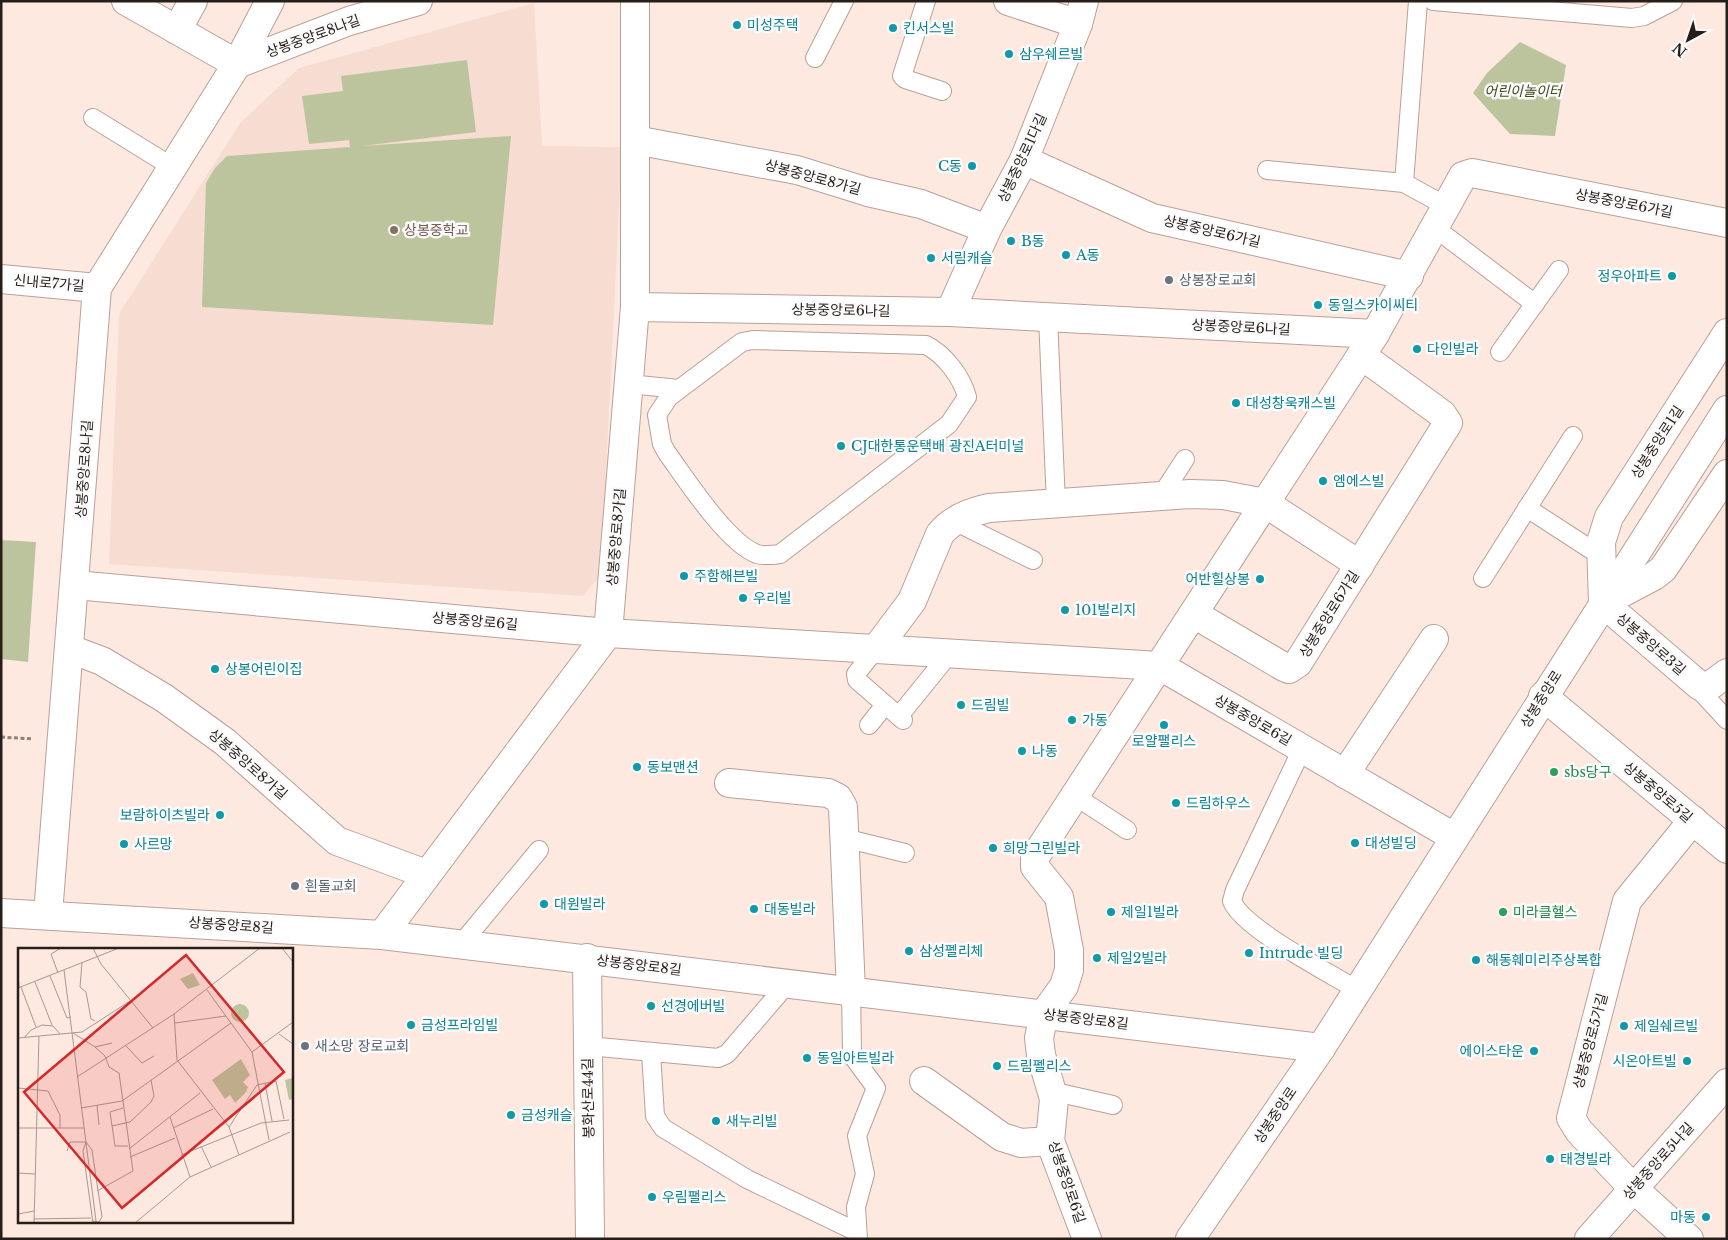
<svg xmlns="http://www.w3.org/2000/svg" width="1728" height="1240" font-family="'Libre Baskerville','Noto Sans KR',serif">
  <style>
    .built { fill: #f7dcd1 }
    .green { fill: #bbc49d }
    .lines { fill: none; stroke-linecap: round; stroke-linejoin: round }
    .service-casing { stroke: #b9a097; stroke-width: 20 }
    .minor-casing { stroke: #b9a097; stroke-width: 30 }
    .secondary-casing { stroke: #b9a097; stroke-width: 30 }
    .path { stroke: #8f807a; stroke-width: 3; stroke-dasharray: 4 2.5; stroke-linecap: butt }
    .service { stroke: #fff; stroke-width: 18 }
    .minor { stroke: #fff; stroke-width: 28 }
    .secondary { stroke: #fff; stroke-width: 28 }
    .culture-dot { fill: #0f9aa8; stroke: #fbfbfb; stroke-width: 2 }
    .education-dot { fill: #8d6e63; stroke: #fbfbfb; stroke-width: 2 }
    .worship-dot { fill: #6b7280; stroke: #fbfbfb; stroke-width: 2 }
    .leisure-dot { fill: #2e9e5b; stroke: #fbfbfb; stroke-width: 2 }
    .labels { text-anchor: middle; stroke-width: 5; stroke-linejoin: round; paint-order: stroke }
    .culture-label { font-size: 14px; fill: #0d838f; stroke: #fbfbfb; text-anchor: start }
    .street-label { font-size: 14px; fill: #271e1a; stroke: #fbfbfb }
    .park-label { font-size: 14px; font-style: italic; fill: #444c1c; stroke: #fbfbfb }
    .education-label { font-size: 14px; fill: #785e54; stroke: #fbfbfb; text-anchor: start }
    .worship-label { font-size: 14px; fill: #5b616d; stroke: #fbfbfb; text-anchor: start }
    .leisure-label { font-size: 14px; fill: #27864d; stroke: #fbfbfb; text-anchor: start }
    .inset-road { fill: none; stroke: #a89891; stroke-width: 1 }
    .view { fill: #d62828; fill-opacity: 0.15; stroke: #d62828; stroke-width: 2.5 }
    .inset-edge { fill: none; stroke: #271e1a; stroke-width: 2.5 }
  </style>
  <rect width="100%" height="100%" fill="#fee9e1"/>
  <path class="built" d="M 534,3 L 542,146 L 622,147 L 601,575 L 583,596 L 109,564 L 119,314 L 240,123 L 299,68 Z"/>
  <g class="green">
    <path d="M 1520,42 L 1566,65 L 1555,136 L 1510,134 L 1473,93 L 1487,73 Z"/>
    <path d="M 467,60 L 476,132 L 362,146 L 511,136 L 493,325 L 202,307 L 206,183 L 215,168 L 227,156 L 350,147 L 349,140 L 309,144 L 302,96 L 343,91 L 341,76 Z"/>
    <path d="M 1,540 L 36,542 L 28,662 L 1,659 Z"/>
  </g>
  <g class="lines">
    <g class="service-casing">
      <g id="service">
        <path d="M 926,1 L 902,76 L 905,79 L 942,91"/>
        <path d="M 1433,1 L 1632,18 L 1644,16 L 1673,1"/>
        <path d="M 815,58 L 844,1"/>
        <path d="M 93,118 L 174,168"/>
        <path d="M 1267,170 L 1404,183 L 1446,206"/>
        <path d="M 1404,183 L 1418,1"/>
        <path d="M 1435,228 L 1535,304"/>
        <path d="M 1048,317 L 1056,504"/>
        <path d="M 753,340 L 926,345 C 944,354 962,377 967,397 L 949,424 L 780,554 C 773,555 764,556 757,554 C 727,543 686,479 667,453 L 662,444 L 657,415 L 669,397 L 742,342 Z"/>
        <path d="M 1500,352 L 1559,270"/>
        <path d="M 629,384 L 679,389"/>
        <path d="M 1161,496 L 1185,459"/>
        <path d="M 1527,508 L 1601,556"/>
        <path d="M 954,521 L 1033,560"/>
        <path d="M 1483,578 L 1573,436"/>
        <path d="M 876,649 L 856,674 L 857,680 L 903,720"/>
        <path d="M 1700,686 L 1704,695 L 1727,720"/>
        <path d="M 899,716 L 950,653"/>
        <path d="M 869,725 L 885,705"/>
        <path d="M 1302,749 L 1235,890 L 1232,901 C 1242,928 1330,973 1357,990"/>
        <path d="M 1075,796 L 1127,830"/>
        <path d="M 844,838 L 905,853"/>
        <path d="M 461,944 L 539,850"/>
        <path d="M 851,991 L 852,1051 L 854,1058 L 876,1088 L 857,1136 L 865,1174 L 856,1207 L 858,1239"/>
        <path d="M 588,1046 L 718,1058 L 727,1054 L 788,983"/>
        <path d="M 651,1053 L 655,1116 L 663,1128 L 747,1179 L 857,1232"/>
        <path d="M 1051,1091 L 1113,1105"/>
      </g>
    </g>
    <g class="minor-casing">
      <g id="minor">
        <path d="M 126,1 L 237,64 L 349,21 L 418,1"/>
        <path d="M 1008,1 L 1078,24"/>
        <path d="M 177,30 L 193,1"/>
        <path d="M 635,140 L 797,170 L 868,192 L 921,204 L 987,229"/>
        <path d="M 1024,160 L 1152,218 L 1409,276"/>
        <path d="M 1,279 L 97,288"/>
        <path d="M 635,307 L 950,312 L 1375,334"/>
        <path d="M 950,312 L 987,229 L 1024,160 L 1078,24 L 1084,1"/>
        <path d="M 75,585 L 608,633 L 1160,666 L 1454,837"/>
        <path d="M 1603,603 L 1601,542 L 1609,517 L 1727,333"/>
        <path d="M 1603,603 L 1654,576 L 1663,569 L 1727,474"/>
        <path d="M 1603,603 L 1700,686 L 1708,687 L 1727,673"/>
        <path d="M 1194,614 L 1284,667 L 1289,669 L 1298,663 L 1448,423 L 1442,414 L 1361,355"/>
        <path d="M 70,649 L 102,661 L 164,698 L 225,742 L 337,841 L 426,874"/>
        <path d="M 876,649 L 912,601 L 940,534 C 952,519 970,512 989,508 L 1190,494 L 1223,495 L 1265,503 L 1360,565"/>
        <path d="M 1543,696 L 1727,849"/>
        <path d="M 1345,774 L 1434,639"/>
        <path d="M 729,783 L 828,793 L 838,798 L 843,807 L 851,991"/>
        <path d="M 1,913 L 382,935 L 1321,1048"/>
        <path d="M 48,914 L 97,288 L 237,64 L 270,1"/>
        <path d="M 382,935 L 608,633 L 635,307 L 635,1"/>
        <path d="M 587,958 L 590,1239"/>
        <path d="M 924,1081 L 1002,1137 L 1021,1143 L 1050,1141"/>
        <path d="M 1087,1239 L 1050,1141 L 1054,1099 L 1041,1055 L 1039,1038 L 1044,1014 L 1064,986 L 1069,970 L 1069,950 L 1059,897 L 1035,867 L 1035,857 L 1375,334 L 1463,176 L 1472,173 L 1727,223"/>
        <path d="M 1589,1239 L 1727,1083"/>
        <path d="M 1689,1239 L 1633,1188 L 1579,1131 L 1571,1118 L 1627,901 L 1693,820"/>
      </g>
    </g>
    <g class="secondary-casing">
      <path id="secondary" d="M 1190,1239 L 1321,1048 L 1727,410"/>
    </g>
    <path class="path" d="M 1,737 L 33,739"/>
    <use href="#service" class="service"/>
    <use href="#minor" class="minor"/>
    <use href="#secondary" class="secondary"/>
  </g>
  <g class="culture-dot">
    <circle cx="737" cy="25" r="5"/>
    <circle cx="893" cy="28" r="5"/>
    <circle cx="1009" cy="54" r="5"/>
    <circle cx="972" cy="166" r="5"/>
    <circle cx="1011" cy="241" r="5"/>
    <circle cx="1066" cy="255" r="5"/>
    <circle cx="931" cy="258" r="5"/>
    <circle cx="1672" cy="276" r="5"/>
    <circle cx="1318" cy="305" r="5"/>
    <circle cx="1417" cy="349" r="5"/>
    <circle cx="1236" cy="403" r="5"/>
    <circle cx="841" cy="446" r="5"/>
    <circle cx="1323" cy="481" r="5"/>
    <circle cx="684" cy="576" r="5"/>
    <circle cx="1260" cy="579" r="5"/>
    <circle cx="743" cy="598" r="5"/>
    <circle cx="1065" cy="610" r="5"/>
    <circle cx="215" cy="669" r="5"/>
    <circle cx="961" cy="705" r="5"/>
    <circle cx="1072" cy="720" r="5"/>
    <circle cx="1164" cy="725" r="5"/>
    <circle cx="1022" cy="751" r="5"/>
    <circle cx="637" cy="767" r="5"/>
    <circle cx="1176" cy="803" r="5"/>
    <circle cx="220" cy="815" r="5"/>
    <circle cx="1355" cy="843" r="5"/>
    <circle cx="124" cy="844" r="5"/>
    <circle cx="993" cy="848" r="5"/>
    <circle cx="544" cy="904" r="5"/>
    <circle cx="754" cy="909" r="5"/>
    <circle cx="1111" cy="912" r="5"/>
    <circle cx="909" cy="951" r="5"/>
    <circle cx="1249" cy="953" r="5"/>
    <circle cx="1097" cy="958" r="5"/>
    <circle cx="1476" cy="960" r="5"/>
    <circle cx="651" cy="1006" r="5"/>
    <circle cx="411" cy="1025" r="5"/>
    <circle cx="1624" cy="1026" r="5"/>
    <circle cx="1534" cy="1051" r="5"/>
    <circle cx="807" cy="1058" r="5"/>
    <circle cx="1687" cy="1061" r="5"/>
    <circle cx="997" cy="1066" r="5"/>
    <circle cx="511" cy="1115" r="5"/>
    <circle cx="716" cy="1121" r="5"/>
    <circle cx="1550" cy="1159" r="5"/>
    <circle cx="652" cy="1197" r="5"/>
    <circle cx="1706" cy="1217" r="5"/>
  </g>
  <circle class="education-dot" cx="394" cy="230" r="5"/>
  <g class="worship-dot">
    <circle cx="1169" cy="280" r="5"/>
    <circle cx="295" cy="886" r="5"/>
    <circle cx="305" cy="1046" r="5"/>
  </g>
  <g class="leisure-dot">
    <circle cx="1554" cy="772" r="5"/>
    <circle cx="1503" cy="912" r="5"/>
  </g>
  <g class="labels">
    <g class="culture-label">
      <text x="747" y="30">미성주택</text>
      <text x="903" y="33">킨서스빌</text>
      <text x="1019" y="59">삼우쉐르빌</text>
      <text x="962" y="171" text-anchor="end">C동</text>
      <text x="1021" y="246">B동</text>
      <text x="1076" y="260">A동</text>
      <text x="941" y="263">서림캐슬</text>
      <text x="1662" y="281" text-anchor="end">정우아파트</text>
      <text x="1328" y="310">동일스카이씨티</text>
      <text x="1427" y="354">다인빌라</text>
      <text x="1246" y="408">대성창욱캐스빌</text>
      <text x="851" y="451">CJ대한통운택배 광진A터미널</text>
      <text x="1333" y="486">엠에스빌</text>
      <text x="694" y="581">주함해븐빌</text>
      <text x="1250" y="584" text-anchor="end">어반힐상봉</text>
      <text x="753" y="603">우리빌</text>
      <text x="1075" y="615">101빌리지</text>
      <text x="225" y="674">상봉어린이집</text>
      <text x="971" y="710">드림빌</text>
      <text x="1082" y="725">가동</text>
      <text x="1164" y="746" text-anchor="middle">로얄팰리스</text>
      <text x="1032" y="756">나동</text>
      <text x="647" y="772">동보맨션</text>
      <text x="1186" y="808">드림하우스</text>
      <text x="210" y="820" text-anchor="end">보람하이츠빌라</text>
      <text x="1365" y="848">대성빌딩</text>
      <text x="134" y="849">사르망</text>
      <text x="1003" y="853">희망그린빌라</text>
      <text x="554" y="909">대원빌라</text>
      <text x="764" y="914">대동빌라</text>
      <text x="1121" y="917">제일1빌라</text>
      <text x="919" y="956">삼성펠리체</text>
      <text x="1259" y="958">Intrude 빌딩</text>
      <text x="1107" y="963">제일2빌라</text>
      <text x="1486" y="965">해동훼미리주상복합</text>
      <text x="661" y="1011">선경에버빌</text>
      <text x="421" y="1030">금성프라임빌</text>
      <text x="1634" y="1031">제일쉐르빌</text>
      <text x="1524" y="1056" text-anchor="end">에이스타운</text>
      <text x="817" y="1063">동일아트빌라</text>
      <text x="1677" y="1066" text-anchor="end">시온아트빌</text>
      <text x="1007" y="1071">드림펠리스</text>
      <text x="521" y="1120">금성캐슬</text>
      <text x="726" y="1126">새누리빌</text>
      <text x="1560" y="1164">태경빌라</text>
      <text x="662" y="1202">우림팰리스</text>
      <text x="1696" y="1222" text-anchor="end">마동</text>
    </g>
    <g class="street-label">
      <text transform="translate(313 36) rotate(-20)" y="5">상봉중앙로8나길</text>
      <text transform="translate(1022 158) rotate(-65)" y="5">상봉중앙로1다길</text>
      <text transform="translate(813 177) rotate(15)" y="5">상봉중앙로8가길</text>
      <text transform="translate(1624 203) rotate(11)" y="5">상봉중앙로6가길</text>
      <text transform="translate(1212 231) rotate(13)" y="5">상봉중앙로6가길</text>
      <text transform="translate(49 283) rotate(5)" y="5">신내로7가길</text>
      <text transform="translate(841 310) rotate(1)" y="5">상봉중앙로6나길</text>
      <text transform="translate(1241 327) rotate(3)" y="5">상봉중앙로6나길</text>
      <text transform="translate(1657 442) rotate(-57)" y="5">상봉중앙로1길</text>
      <text transform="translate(84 469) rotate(-86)" y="5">상봉중앙로8나길</text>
      <text transform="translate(616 537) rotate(-85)" y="5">상봉중앙로8가길</text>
      <text transform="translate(1329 614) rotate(-58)" y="5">상봉중앙로6가길</text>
      <text transform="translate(475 621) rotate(5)" y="5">상봉중앙로6길</text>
      <text transform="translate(1651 644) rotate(41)" y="5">상봉중앙로3길</text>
      <text transform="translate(1541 699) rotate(-58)" y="5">상봉중앙로</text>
      <text transform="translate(1253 720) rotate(30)" y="5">상봉중앙로6길</text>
      <text transform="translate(248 764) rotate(41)" y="5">상봉중앙로8가길</text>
      <text transform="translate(1658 792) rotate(40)" y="5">상봉중앙로5길</text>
      <text transform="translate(231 925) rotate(4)" y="5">상봉중앙로8길</text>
      <text transform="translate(639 965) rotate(7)" y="5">상봉중앙로8길</text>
      <text transform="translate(1086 1019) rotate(7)" y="5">상봉중앙로8길</text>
      <text transform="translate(1590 1041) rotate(-75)" y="5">상봉중앙로5가길</text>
      <text transform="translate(588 1098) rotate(-91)" y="5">봉화산로44길</text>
      <text transform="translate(1275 1115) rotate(-56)" y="5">상봉중앙로</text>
      <text transform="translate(1658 1161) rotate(-48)" y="5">상봉중앙로5나길</text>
      <text transform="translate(1067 1182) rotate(71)" y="5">상봉중앙로6길</text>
    </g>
    <g class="park-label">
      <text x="1523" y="96">어린이놀이터</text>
    </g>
    <g class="education-label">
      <text x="404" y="235">상봉중학교</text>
    </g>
    <g class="worship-label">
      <text x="1179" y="285">상봉장로교회</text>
      <text x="305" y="891">흰돌교회</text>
      <text x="315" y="1051">새소망 장로교회</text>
    </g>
    <g class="leisure-label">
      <text x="1564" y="777">sbs당구</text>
      <text x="1513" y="917">미라클헬스</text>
    </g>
  </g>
  <g transform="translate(18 948)">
    <rect width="275" height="275" fill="#fee9e1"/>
    <path d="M 175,25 L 182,37 L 170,41 L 162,31 ZM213 65a9 9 0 1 1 18 0a9 9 0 1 1-18 0ZM 223,111 L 232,127 L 225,134 L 230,139 L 228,144 L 217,155 L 212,147 L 207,151 L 194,132 ZM 275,130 L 275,151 L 271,152 L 267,132 Z" fill="#bbc49d"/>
    <path class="inset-road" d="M 75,0 L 83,16 L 135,80M 264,0 L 275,14M 64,15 L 62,39 L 68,44 L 73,71 L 77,73M 46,22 L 78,273M 0,25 L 1,40M 40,25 L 33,6 L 43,0M 32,28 L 49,70 L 53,69M 17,34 L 34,77M 3,39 L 18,79M 0,40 L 101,0M 189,42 L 234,104 L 251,192M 156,66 L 159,112 L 211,179 L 221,207M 157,75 L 208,68M 55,85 L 77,99 L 87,108 L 91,119 L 101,125 L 115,223 L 79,243M 261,86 L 275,96M 0,90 L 64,84 L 112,53M 6,90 L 13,82 L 24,77 L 35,78 L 42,86M 108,98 L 124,115 L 136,108M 77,99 L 94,95M 234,104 L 275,74M 59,129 L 156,66 L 242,0M 247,135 L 254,173M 0,140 L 30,143 L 42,167 L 42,180M 79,157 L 81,177M 63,160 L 104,153 L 213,75M 105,160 L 92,164 L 97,198 L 110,198M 152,169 L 172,229M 94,178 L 112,174 L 133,154 L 136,148 L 133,132M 211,179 L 239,137 L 258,133 L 266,171M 0,180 L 66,180M 155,180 L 195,161M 68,194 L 74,202 L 84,269 L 81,274 L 75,273M 68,194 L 65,203 L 75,275M 183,198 L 193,219M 111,201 L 182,145M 49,203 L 52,194 L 68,194M 163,207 L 243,175 L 271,172M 112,209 L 157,190M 0,225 L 17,226M 0,266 L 16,263M 16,271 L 73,270M 16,275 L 21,88M 117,275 L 172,229 L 272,184"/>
    <path class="view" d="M 168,7 L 266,124 L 104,260 L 6,144 Z"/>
    <rect width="275" height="275" class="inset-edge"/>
  </g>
  <rect width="1728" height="1240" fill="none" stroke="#271e1a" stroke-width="5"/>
  <g transform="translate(1688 40) rotate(220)" stroke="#fbfbfb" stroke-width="4" paint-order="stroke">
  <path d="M0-4L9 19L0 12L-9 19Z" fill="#271e1a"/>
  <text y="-8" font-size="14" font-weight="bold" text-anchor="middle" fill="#271e1a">N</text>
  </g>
</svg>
